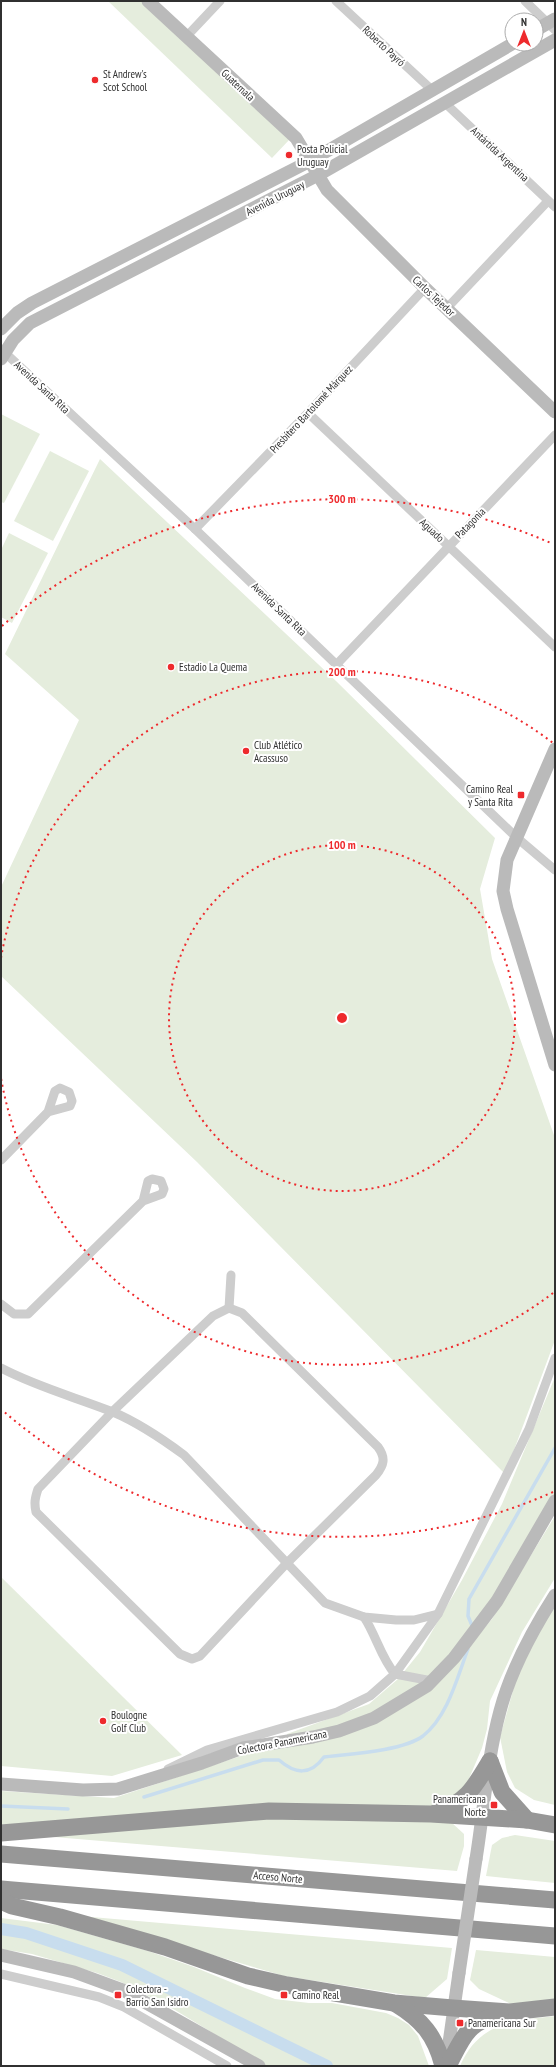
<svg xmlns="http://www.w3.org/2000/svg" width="556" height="2067" font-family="'PT Sans Narrow',sans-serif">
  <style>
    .green { fill: #e5eddd }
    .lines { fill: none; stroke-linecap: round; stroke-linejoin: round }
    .stream { stroke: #c8ddee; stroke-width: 3.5 }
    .canal { stroke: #c8ddee; stroke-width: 12 }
    .street { stroke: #cdcdcd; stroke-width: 9 }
    .secondary { stroke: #bababa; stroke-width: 13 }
    .highway { stroke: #979797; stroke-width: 17 }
    .secondary-bridge { stroke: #bababa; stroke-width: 13 }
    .ring { fill: none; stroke: #ee2a2d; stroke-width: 2; stroke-dasharray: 2 4 }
    .poi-dot { fill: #ee2a2d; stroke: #fff; stroke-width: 1.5 }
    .labels { text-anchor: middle; stroke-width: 4; stroke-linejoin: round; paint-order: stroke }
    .street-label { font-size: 11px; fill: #303030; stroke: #fff }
    .poi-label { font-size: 11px; fill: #303030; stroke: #fff; text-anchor: start }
    .centre { fill: #ee2a2d; stroke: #fff; stroke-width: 2 }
    .ring-label { font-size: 12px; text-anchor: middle; font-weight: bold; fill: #ee2a2d; stroke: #fff; stroke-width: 4; stroke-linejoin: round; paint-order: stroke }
  </style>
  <rect width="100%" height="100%" fill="#fff"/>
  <g class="green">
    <path d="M 108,1 L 146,1 L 290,139 L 272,158 Z"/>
    <path d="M 1,414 L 40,434 L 4,503 L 1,502 Z"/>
    <path d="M 50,451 L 89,471 L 53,541 L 14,521 Z"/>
    <path d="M 100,459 L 336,681 L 495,838 L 480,889 L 492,959 L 555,1138 L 555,1340 L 505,1474 L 197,1162 L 1,976 L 1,887 L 79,720 L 5,654 Z"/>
    <path d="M 9,533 L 48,553 L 12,623 L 1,617 L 1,550 Z"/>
    <path d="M 555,1377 L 555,1493 L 494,1599 L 451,1655 L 422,1684 L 372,1713 L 345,1724 L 287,1739 L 287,1734 L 369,1704 L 398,1679 L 420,1652 L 462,1580 L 502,1504 Z"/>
    <path d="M 555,1516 L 555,1578 L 522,1632 L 490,1701 L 487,1729 L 482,1748 L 465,1788 L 454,1798 L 436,1805 L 421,1808 L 1,1825 L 1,1791 L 114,1798 L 250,1753 L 370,1723 L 458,1660 L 492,1619 Z"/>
    <path d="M 1,1577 L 182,1755 L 112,1776 L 1,1766 Z"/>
    <path d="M 555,1605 L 555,1805 L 534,1800 L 515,1788 L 507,1772 L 500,1737 L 518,1673 L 536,1635 Z"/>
    <path d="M 277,1818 L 451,1822 L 464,1834 L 464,1846 L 457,1871 L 42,1836 Z"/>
    <path d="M 515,1835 L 555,1841 L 555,1883 L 486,1876 L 492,1845 L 502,1838 Z"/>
    <path d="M 80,1916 L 452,1948 L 447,1979 L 425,1998 L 284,1976 Z"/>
    <path d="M 1,1918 L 57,1925 L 148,1951 L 194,1967 L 245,1988 L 275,1999 L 309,2003 L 332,2003 L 386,2013 L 398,2018 L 409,2025 L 418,2036 L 429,2066 L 267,2066 L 175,2010 L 121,1982 L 97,1973 L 32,1954 L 1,1949 Z"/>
    <path d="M 476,1950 L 555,1957 L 555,1999 L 511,2004 L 479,1989 L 470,1980 Z"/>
    <path d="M 555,2016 L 555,2066 L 460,2066 C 479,2022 513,2021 555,2016 Z"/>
  </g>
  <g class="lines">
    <g class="stream">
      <path d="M 473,1628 L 468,1616 L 469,1599 L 555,1448"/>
      <path d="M 144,1797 L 263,1760 L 279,1760 C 295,1774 310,1776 324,1757 C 349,1754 403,1751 423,1736 C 448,1716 457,1678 468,1649"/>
      <path d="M 1,1806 L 68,1809"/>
    </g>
    <path class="canal" d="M 1,1929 L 26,1933 L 122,1965 L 327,2066"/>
    <g class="street">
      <path d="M 336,1 L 432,90"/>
      <path d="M 525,1 L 555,30"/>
      <path d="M 186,37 L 220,1"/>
      <path d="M 444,102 L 555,207"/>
      <path d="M 447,308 L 548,201"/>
      <path d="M 1,349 L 195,529 L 516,837 L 555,870"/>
      <path d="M 308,413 L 555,647"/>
      <path d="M 195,529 L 308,413 L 425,288"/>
      <path d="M 337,664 L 555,435"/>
      <path d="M 1,1160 L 48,1112 L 55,1091 L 60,1088 L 69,1092 L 72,1101 L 70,1106 L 48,1112"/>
      <path d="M 1,1304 L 14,1314 L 28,1314 L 143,1201 L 162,1194 L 164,1189 L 161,1181 L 152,1179 L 148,1181 L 143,1201"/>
      <path d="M 229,1308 L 242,1313 L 378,1447 C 386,1458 384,1465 376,1475 L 286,1564 L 200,1656 L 192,1659 L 180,1654 L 36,1512 C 34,1503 35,1498 38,1489 L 112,1412 L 213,1316 Z"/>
      <path d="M 229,1308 L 231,1275"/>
      <path d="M 1,1368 C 37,1387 75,1397 113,1412 C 139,1423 161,1438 184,1455 L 325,1603 L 364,1617 L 396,1620 L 414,1620 L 438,1614"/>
      <path d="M 364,1617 C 376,1635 381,1658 395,1674 L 432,1681"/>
      <path d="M 168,1769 L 207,1750 L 337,1712 L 370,1696 L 395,1674 L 438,1614 L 529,1429 L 555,1358"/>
      <path d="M 1,1974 L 99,1997 L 124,2007 L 227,2066"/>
    </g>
    <g class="secondary">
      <path d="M 148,1 L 296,138 L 327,190 L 425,288 L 555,412"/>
      <path d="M 536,30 L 555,19"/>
      <path d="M 1,329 L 17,313 L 32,303 L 310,161 L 512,44"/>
      <path d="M 1,359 L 13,340 L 30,323 L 318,175 L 555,40"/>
      <path d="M 555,749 L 507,860 L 503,891 L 507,909 L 555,1065"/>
      <path d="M 1,1784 L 83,1790 L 118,1789 L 202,1763 L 243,1748 L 313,1737 L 339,1731 L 374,1718 L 427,1686 L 454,1658 L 497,1601 L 555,1501"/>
      <path d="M 476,1859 C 484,1810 487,1759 500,1711 C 511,1669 532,1631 555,1595"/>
      <path d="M 1,1955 L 74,1972 L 123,1990 L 259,2066"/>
      <path d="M 446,2064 L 459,1973"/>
    </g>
    <g class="highway">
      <path d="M 490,1761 L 502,1792 L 527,1820"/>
      <path d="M 435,1813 C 466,1803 474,1788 490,1761"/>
      <path d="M 1,1833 L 269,1811 L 431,1814 L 527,1820 L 555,1825"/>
      <path d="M 1,1854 L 555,1900"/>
      <path d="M 1,1889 L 555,1936"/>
      <path d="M 1,1901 L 12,1906 L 60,1917 L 165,1947 L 248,1976 L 287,1985 L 394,2003 L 453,2008 L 510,2012 L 555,2007"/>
      <path d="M 396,2004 C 422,2020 435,2035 443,2066"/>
      <path d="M 448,2066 C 463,2037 467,2022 500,2015"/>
    </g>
    <path class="secondary-bridge" d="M 459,1973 L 476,1859"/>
  </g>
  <g class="ring">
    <circle cx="342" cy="1018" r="173"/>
    <path d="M553 1293A346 346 0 0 1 1 1078M1 958A346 346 0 0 1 553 743"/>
    <path d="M553 1492A519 519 0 0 1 2 1410M2 626A519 519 0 0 1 553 544"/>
  </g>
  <g class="poi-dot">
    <circle cx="95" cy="80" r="4"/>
    <circle cx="289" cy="155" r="4"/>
    <circle cx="171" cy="667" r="4"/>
    <circle cx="246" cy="751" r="4"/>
    <rect x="517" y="791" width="8" height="8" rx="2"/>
    <circle cx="103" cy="1721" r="4"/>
    <rect x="490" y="1801" width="8" height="8" rx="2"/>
    <rect x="114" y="1991" width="8" height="8" rx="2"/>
    <rect x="280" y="1991" width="8" height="8" rx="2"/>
    <rect x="456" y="2019" width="8" height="8" rx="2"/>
  </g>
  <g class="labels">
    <g class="street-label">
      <text transform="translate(384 46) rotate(43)" y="4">Roberto Payró</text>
      <text transform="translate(238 85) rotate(43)" y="4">Guatemala</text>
      <text transform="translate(500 154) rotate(43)" y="4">Antártida Argentina</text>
      <text transform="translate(275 198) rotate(-27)" y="4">Avenida Uruguay</text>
      <text transform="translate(434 296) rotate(43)" y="4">Carlos Tejedor</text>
      <text transform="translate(42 387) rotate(43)" y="4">Avenida Santa Rita</text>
      <text transform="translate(311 409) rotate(-47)" y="4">Presbítero Bartolomé Márquez</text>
      <text transform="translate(470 523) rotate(-46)" y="4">Patagonia</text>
      <text transform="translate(432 530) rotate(43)" y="4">Aguado</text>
      <text transform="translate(279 609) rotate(44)" y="4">Avenida Santa Rita</text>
      <text transform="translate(282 1742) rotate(-11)" y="4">Colectora Panamericana</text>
      <text transform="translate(278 1877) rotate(5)" y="4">Acceso Norte</text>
    </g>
    <g class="poi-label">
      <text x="103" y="78">St Andrew's<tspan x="103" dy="13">Scot School</tspan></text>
      <text x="297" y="153">Posta Policial<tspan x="297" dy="13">Uruguay</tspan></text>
      <text x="179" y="671">Estadio La Quema</text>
      <text x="254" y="749">Club Atlético<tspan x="254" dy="13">Acassuso</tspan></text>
      <text x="513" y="793" text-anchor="end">Camino Real<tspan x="513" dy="13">y Santa Rita</tspan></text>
      <text x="111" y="1719">Boulogne<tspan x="111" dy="13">Golf Club</tspan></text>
      <text x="486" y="1803" text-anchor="end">Panamericana<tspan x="486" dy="13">Norte</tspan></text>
      <text x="126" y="1993">Colectora -<tspan x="126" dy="13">Barrio San Isidro</tspan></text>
      <text x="292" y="1999">Camino Real</text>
      <text x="468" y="2027">Panamericana Sur</text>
    </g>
  </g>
  <circle cx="342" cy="1018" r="6" class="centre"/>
  <g class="ring-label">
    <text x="342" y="503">300 m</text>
    <text x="342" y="676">200 m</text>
    <text x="342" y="849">100 m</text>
  </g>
  <rect width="556" height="2067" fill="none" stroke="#303030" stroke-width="4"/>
  <g transform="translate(524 32)"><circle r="19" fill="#ffffff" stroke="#acacac"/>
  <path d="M0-3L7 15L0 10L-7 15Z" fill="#ee2a2d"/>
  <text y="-6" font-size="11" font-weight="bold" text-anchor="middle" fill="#303030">N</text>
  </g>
</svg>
